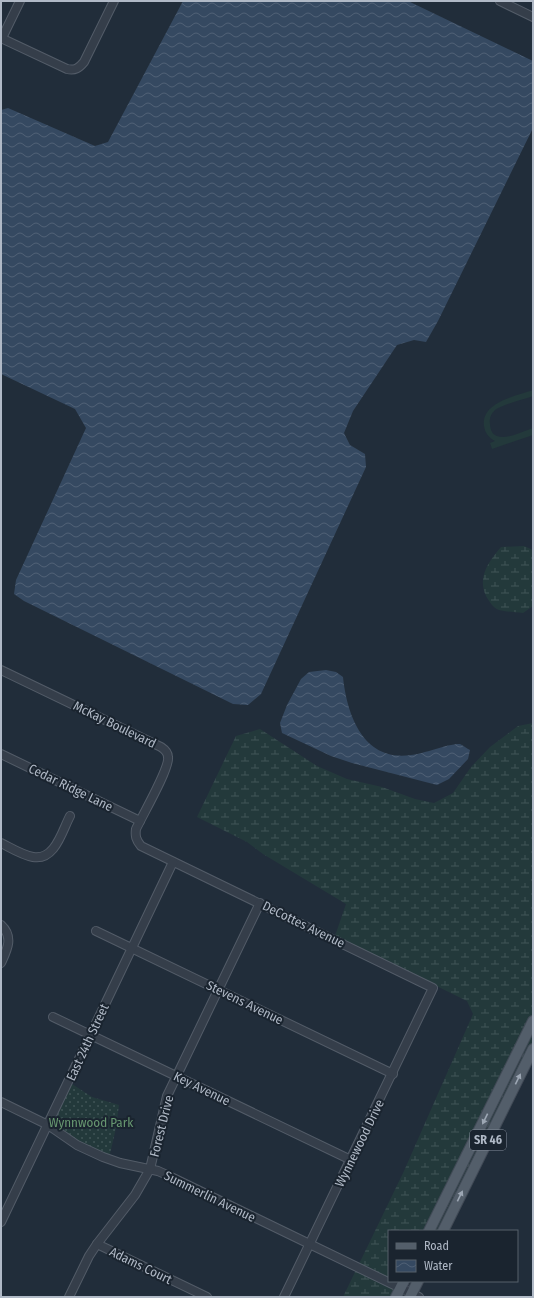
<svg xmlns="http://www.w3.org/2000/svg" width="534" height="1298" font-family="'Fira Sans Condensed',sans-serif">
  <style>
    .grass { fill: url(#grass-dots) }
    .forest { fill: url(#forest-firs) }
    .wetland { fill: url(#wetland-marsh) }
    .garden { fill: #23393b }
    .water { fill: url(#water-waves) }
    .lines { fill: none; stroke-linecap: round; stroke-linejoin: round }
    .minor-casing { stroke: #535c68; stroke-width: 10 }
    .major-casing { stroke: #414a56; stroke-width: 12 }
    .minor { stroke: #353e4a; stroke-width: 8 }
    .major { stroke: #535e6a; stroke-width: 10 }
    .oneway { fill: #9da7b4 }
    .labels { text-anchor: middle; stroke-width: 4; stroke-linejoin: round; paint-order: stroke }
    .shield { fill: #1a242f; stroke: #838c99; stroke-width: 1 }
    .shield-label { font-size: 12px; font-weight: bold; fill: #b0b9c6 }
    .street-label { font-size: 13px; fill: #b0b9c6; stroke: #1a242f }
    .park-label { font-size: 13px; fill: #679770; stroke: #1a242f }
  </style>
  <defs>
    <pattern id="grass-dots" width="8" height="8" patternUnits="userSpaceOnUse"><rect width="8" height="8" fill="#23393b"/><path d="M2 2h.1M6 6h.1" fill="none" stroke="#405456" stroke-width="1.8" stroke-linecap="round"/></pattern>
    <pattern id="forest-firs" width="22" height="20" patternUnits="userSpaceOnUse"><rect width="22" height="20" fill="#23393b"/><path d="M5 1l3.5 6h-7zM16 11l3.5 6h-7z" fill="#405456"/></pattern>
    <pattern id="wetland-marsh" width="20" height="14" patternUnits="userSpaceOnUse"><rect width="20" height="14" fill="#23393b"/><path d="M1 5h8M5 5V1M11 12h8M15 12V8" fill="none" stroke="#405456"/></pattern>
    <pattern id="water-waves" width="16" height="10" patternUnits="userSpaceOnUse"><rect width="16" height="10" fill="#354961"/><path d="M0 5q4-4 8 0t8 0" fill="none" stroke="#506176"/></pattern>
  </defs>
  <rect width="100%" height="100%" fill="#212d3a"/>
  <path class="grass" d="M 69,1082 L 92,1097 L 119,1105 L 116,1128 L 109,1158 L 103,1157 L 49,1124 Z"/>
  <path class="forest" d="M 533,1029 L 533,1041 L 439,1231 L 433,1231 Z"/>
  <g class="wetland">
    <path d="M 524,546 L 533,550 L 533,606 L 523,613 C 516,612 506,612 499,610 C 493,608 489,601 486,596 C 477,577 489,561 501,547 Z"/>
    <path d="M 533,723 L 533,1013 L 425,1231 L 389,1231 L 389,1279 L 359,1264 L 404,1171 L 473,1014 L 467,1001 L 335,936 L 346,904 L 263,854 L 247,842 L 197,817 L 236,736 L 260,729 L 317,766 L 347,779 L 382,787 L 415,799 L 434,803 L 453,793 L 471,767 L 490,747 L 518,726 Z"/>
    <path d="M 356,1270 L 396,1289 L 392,1297 L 343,1297 Z"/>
  </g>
  <path class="garden" d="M 533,390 L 533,396 C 522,400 504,404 495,410 C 491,414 489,418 490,424 C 491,448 521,432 533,428 L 533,435 L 492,449 L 490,443 L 495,441 C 489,438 485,433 484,426 C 481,402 516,396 533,390 Z"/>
  <g class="water">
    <path d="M 183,1 L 408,1 L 533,61 L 533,128 L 438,321 L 426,342 L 414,340 L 397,345 L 353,411 L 344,433 L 350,445 L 365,454 L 366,467 L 261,694 L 248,705 L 233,704 L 24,601 L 14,594 L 16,580 L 86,428 L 75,409 L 1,374 L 1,110 L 8,108 L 95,146 L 108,142 Z"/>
    <path d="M 326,670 L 336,672 L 343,677 C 347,716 364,762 411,755 C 423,754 450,743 460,744 C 463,745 467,749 470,750 L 468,759 L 449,779 L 437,785 L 352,763 L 331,756 L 282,733 L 280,723 L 287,705 L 301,679 L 309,672 Z"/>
  </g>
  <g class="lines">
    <g class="minor-casing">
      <g id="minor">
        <path d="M 500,1 L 533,17"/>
        <path d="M 1,38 L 67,69 C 75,71 79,68 84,62 L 114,1"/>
        <path d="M 2,38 L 20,1"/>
        <path d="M 1,670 L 161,747 C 164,749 168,753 168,757 C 170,768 142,816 136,829 C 135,836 136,840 141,846 L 433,988 L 284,1297"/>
        <path d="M 1,754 L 140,821"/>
        <path d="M 1,843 C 11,848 22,855 33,857 C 55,861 62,831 70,816"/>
        <path d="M 1,925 C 14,937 7,950 1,963"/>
        <path d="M 96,931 L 393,1074"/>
        <path d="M 53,1017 L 351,1160"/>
        <path d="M 1,1102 L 48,1125 L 77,1145 L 103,1157 L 120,1163 L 158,1171 L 167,1175 L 419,1297"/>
        <path d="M 1,1222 L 173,862"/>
        <path d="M 97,1244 L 207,1297"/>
        <path d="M 69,1297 L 89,1256 L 97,1244 L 135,1195 L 150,1169 L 167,1096 L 260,903"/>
      </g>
    </g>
    <g class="major-casing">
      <g id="major">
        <path d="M 429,1231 L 533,1021"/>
        <path d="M 443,1231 L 533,1049"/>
        <path d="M 396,1297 L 404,1281"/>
        <path d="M 410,1297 L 418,1281"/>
      </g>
    </g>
    <use href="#minor" class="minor"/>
    <use href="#major" class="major"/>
  </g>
  <defs><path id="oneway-solid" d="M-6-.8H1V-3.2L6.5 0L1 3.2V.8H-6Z"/></defs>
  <g class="oneway">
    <use href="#oneway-solid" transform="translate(518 1079) rotate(-64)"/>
    <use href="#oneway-solid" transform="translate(485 1119) rotate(116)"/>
    <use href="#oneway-solid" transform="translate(460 1196) rotate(-64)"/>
  </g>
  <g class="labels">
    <rect class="shield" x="470" y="1130" width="36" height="20" rx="3"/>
    <g class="shield-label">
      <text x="488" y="1144">SR 46</text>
    </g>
    <g class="street-label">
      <text transform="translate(115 724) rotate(26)" y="5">McKay Boulevard</text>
      <text transform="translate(71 787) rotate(26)" y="5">Cedar Ridge Lane</text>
      <text transform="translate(304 924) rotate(26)" y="5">DeCottes Avenue</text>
      <text transform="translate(245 1002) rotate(26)" y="5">Stevens Avenue</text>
      <text transform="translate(87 1042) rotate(-65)" y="5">East 24th Street</text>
      <text transform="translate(202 1088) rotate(26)" y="5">Key Avenue</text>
      <text transform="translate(161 1126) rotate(-76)" y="5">Forest Drive</text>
      <text transform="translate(359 1143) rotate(-64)" y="5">Wynnewood Drive</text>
      <text transform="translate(210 1196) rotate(26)" y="5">Summerlin Avenue</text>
      <text transform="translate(141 1265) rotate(26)" y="5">Adams Court</text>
    </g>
    <g class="park-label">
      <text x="91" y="1127">Wynnwood Park</text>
    </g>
  </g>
  <rect width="534" height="1298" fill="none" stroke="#b0b9c6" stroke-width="4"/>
  <rect x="388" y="1230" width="130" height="52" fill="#1a242f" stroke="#56606b"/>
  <rect x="396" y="1243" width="20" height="6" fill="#535e6a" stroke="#56606b"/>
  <text x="424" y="1250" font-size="12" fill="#b0b9c6">Road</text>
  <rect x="396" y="1260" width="20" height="12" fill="url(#water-waves)" stroke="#56606b"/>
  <text x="424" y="1270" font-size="12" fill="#b0b9c6">Water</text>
</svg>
